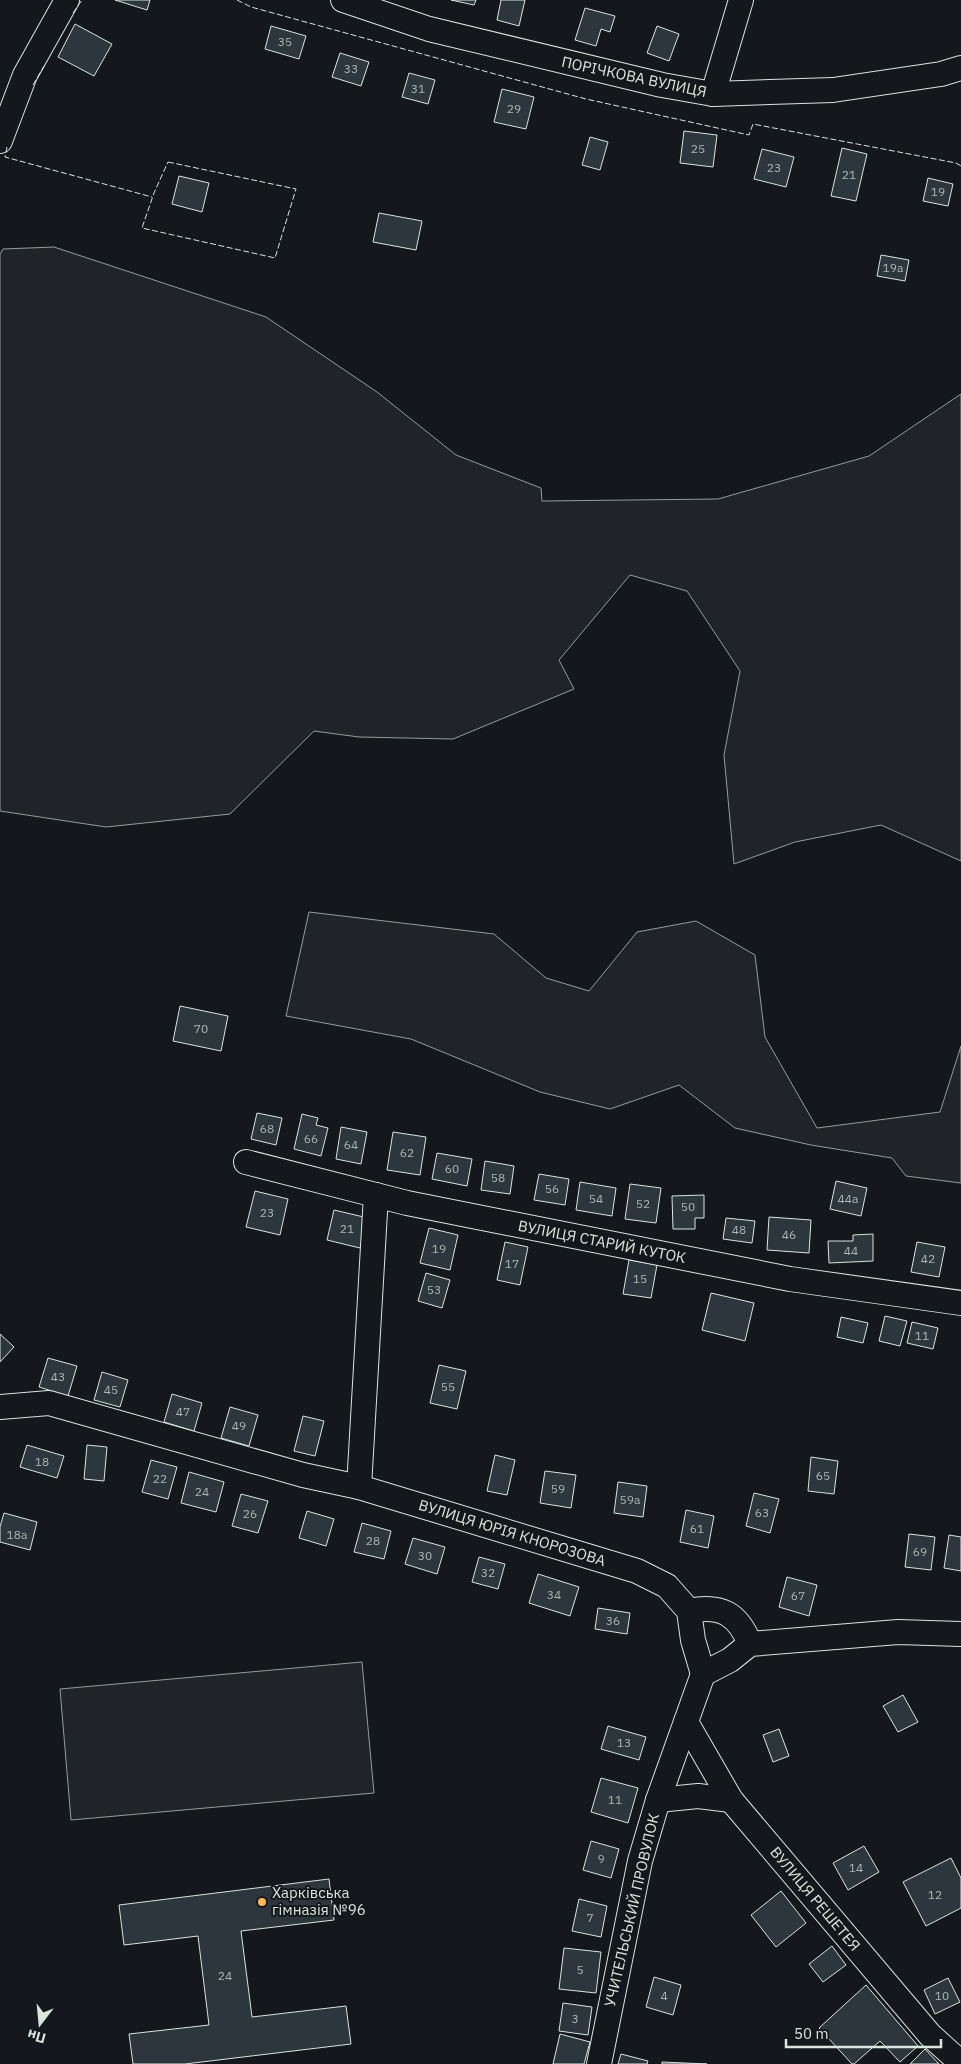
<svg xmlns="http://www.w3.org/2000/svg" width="961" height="2064" font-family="'IBM Plex Sans',sans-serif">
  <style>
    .green { fill: #202428; stroke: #939e99 }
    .building { fill: #2c363c; stroke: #d8e6dc }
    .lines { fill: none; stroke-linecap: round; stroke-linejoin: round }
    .minor-casing { stroke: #d8e6dc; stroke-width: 26 }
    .minor { stroke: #14181c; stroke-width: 24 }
    .fence { stroke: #d8e6dc; stroke-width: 1; stroke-dasharray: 6 2.5; stroke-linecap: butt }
    .poi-dot { fill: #ffb74d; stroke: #14181c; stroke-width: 2 }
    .labels { text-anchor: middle; stroke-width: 4; stroke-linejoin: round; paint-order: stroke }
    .number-label { font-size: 12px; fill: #adbab4 }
    .street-label { font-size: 15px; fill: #d8e6dc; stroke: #14181c }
    .poi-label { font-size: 15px; fill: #d8e6dc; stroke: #14181c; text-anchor: start }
  </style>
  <rect width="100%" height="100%" fill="#14181c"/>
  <g class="green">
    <path d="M 54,247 L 266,317 L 377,392 L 456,455 L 541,488 L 542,501 L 718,499 L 869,456 L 961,394 L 961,861 L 881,825 L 795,842 L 734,864 L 724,755 L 740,671 L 687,591 L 630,575 L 559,660 L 574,689 L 453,739 L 359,737 L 314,731 L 230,814 L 106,827 L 0,811 L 0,254 L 3,249 Z"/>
    <path d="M 309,912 L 494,934 L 546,978 L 589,991 L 637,932 L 696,921 L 755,955 L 765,1037 L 817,1128 L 940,1112 L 961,1046 L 961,1183 L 906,1176 L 892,1158 L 811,1145 L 735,1128 L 679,1085 L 610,1109 L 540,1092 L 411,1039 L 286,1016 Z"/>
    <path d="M 362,1662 L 374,1793 L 71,1820 L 60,1689 Z"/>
  </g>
  <g class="building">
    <path d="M 115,0 L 150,0 L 147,10 Z"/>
    <path d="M 451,0 L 476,0 L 474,5 Z"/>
    <path d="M 501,0 L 525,0 L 519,26 L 497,20 Z"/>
    <path d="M 585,8 L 615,16 L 610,32 L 601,29 L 596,46 L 575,40 Z"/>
    <path d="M 75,24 L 112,44 L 94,76 L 58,57 Z"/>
    <path d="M 271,26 L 306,36 L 299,59 L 265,49 Z"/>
    <path d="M 657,26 L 679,34 L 669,61 L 647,53 Z"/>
    <path d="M 340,53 L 369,62 L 361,86 L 332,77 Z"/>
    <path d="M 409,73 L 435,80 L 428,104 L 402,97 Z"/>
    <path d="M 502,89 L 534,97 L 526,129 L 494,122 Z"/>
    <path d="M 684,131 L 717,135 L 713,167 L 680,163 Z"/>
    <path d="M 590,137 L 608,142 L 600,170 L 582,165 Z"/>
    <path d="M 842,148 L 867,154 L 856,201 L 831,196 Z"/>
    <path d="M 762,149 L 794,157 L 786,187 L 754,179 Z"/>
    <path d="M 179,176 L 209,183 L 202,212 L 172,204 Z"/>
    <path d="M 928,178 L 953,184 L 948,206 L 923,201 Z"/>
    <path d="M 379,213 L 422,221 L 416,250 L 373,242 Z"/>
    <path d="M 881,255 L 909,260 L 905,281 L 877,276 Z"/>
    <path d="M 180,1006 L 228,1016 L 221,1051 L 173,1041 Z"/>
    <path d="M 257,1113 L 282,1118 L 276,1145 L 251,1139 Z"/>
    <path d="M 302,1114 L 318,1118 L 316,1125 L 328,1128 L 321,1156 L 294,1149 Z"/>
    <path d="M 341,1127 L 367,1132 L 361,1164 L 336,1159 Z"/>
    <path d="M 393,1132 L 426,1137 L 420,1175 L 387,1170 Z"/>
    <path d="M 437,1153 L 472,1159 L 467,1186 L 432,1179 Z"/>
    <path d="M 485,1161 L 514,1166 L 510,1194 L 481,1190 Z"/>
    <path d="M 539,1174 L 569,1179 L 565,1205 L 534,1200 Z"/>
    <path d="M 836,1181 L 867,1188 L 861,1216 L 830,1209 Z"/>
    <path d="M 580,1182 L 616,1188 L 612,1216 L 576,1210 Z"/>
    <path d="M 630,1184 L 661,1188 L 656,1223 L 625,1219 Z"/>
    <path d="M 255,1191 L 288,1199 L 280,1235 L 246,1227 Z"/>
    <path d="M 704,1195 L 704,1218 L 695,1218 L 695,1229 L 673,1229 L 672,1196 Z"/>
    <path d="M 334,1210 L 368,1218 L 360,1248 L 327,1240 Z"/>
    <path d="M 769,1217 L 811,1220 L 809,1253 L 767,1250 Z"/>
    <path d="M 726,1218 L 755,1221 L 752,1243 L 723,1239 Z"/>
    <path d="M 429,1228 L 458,1235 L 450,1270 L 420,1263 Z"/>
    <path d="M 873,1234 L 873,1261 L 829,1263 L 828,1241 L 853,1241 L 853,1235 Z"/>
    <path d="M 505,1242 L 528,1247 L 520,1285 L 497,1280 Z"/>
    <path d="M 917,1242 L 945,1247 L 939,1277 L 911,1272 Z"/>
    <path d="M 629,1260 L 657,1265 L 651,1298 L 623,1294 Z"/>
    <path d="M 426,1273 L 450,1280 L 442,1308 L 418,1301 Z"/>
    <path d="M 711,1293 L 754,1303 L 745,1341 L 702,1330 Z"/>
    <path d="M 885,1316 L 907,1321 L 900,1346 L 879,1341 Z"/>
    <path d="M 841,1317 L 868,1323 L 863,1343 L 837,1337 Z"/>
    <path d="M 912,1322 L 938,1328 L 933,1349 L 907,1343 Z"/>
    <path d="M 0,1334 L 14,1347 L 0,1362 Z"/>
    <path d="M 48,1358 L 77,1366 L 68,1396 L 39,1387 Z"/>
    <path d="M 439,1365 L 466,1371 L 457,1409 L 430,1403 Z"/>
    <path d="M 102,1372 L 128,1380 L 120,1407 L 94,1400 Z"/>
    <path d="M 172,1394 L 202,1403 L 194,1431 L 164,1422 Z"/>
    <path d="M 230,1407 L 258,1415 L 249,1446 L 221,1438 Z"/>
    <path d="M 303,1416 L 324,1421 L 315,1456 L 294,1451 Z"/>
    <path d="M 27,1445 L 64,1456 L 57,1478 L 20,1467 Z"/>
    <path d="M 87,1445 L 107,1447 L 104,1481 L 84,1479 Z"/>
    <path d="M 495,1455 L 515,1460 L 507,1495 L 487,1491 Z"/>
    <path d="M 811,1457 L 838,1461 L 834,1494 L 808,1491 Z"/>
    <path d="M 151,1460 L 177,1467 L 168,1499 L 142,1492 Z"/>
    <path d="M 545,1471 L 576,1475 L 571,1508 L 540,1503 Z"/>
    <path d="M 189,1472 L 224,1482 L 216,1512 L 181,1503 Z"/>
    <path d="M 618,1482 L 647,1486 L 643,1517 L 614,1513 Z"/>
    <path d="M 754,1493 L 779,1499 L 770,1533 L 746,1526 Z"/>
    <path d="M 241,1494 L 268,1501 L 258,1533 L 232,1526 Z"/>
    <path d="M 686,1510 L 714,1516 L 708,1548 L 680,1542 Z"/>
    <path d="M 307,1511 L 334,1519 L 326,1546 L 299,1538 Z"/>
    <path d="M 4,1513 L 37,1522 L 30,1550 L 0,1542 L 0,1527 Z"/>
    <path d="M 362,1523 L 391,1531 L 384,1559 L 354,1552 Z"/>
    <path d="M 909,1534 L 935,1537 L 931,1570 L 905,1567 Z"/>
    <path d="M 949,1535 L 961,1537 L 961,1571 L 944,1568 Z"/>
    <path d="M 413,1538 L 445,1547 L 437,1574 L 405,1564 Z"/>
    <path d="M 479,1557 L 505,1564 L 498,1589 L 472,1582 Z"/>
    <path d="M 538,1574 L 579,1587 L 570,1616 L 529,1603 Z"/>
    <path d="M 787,1577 L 817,1585 L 809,1616 L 779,1607 Z"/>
    <path d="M 598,1608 L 630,1613 L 627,1634 L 595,1629 Z"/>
    <path d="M 903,1695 L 918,1722 L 898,1732 L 883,1706 Z"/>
    <path d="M 608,1726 L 646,1737 L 639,1760 L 601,1749 Z"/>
    <path d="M 779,1729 L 789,1756 L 773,1762 L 763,1735 Z"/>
    <path d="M 601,1778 L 638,1788 L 628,1823 L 591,1812 Z"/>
    <path d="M 591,1841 L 619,1849 L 611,1878 L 583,1870 Z"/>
    <path d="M 864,1846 L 879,1872 L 848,1890 L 833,1863 Z"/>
    <path d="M 951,1858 L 961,1878 L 961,1908 L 926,1926 L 903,1882 Z"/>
    <path d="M 329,1879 L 334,1920 L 241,1931 L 252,2017 L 346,2006 L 351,2044 L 185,2064 L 133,2064 L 129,2034 L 209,2025 L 198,1936 L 124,1945 L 119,1905 Z"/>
    <path d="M 781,1891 L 806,1923 L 776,1947 L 751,1915 Z"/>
    <path d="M 579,1899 L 607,1906 L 601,1937 L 572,1931 Z"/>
    <path d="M 832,1946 L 846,1965 L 823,1982 L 809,1964 Z"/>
    <path d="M 564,1948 L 601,1952 L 596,1993 L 559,1989 Z"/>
    <path d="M 654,1977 L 681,1985 L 673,2015 L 646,2007 Z"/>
    <path d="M 948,1978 L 960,2002 L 935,2014 L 924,1990 Z"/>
    <path d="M 866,1985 L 918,2046 L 900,2062 L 880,2041 L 854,2064 L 852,2064 L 819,2028 Z"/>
    <path d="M 563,2003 L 592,2007 L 588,2035 L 559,2031 Z"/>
    <path d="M 560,2034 L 590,2042 L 584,2064 L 553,2064 Z"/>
    <path d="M 925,2049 L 939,2064 L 910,2064 Z"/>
    <path d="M 621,2054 L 648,2061 L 647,2064 L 618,2064 Z"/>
    <path d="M 662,2062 L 707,2064 L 662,2064 Z"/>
  </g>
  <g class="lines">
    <g class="minor-casing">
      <g id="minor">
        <path d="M 343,0 L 429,29 L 662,85 L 713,94 L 833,90 L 941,74 L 961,68"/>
        <path d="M 713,94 L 741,0"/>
        <path d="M 0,141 L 25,75 L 67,0"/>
        <path d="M 246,1162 L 407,1203 L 790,1279 L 961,1303"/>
        <path d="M 0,1407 L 49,1403 L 303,1475 L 359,1487 L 637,1571 L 667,1586 L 689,1611 L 693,1640 L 703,1674"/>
        <path d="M 359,1487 L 376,1195"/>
        <path d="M 689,1611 C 721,1604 738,1614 750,1644"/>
        <path d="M 703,1674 L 730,1660 L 750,1644 L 898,1632 L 961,1634"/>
        <path d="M 686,1722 L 731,1800 L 930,2035 L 961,2063"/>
        <path d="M 658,1800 L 698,1796 L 731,1800"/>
        <path d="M 599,2064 L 640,1861 L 658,1800 L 703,1674"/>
      </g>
    </g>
    <use href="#minor" class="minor"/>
    <g class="fence">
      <path d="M 237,0 L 251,7 L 586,99 L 749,135 L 753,124 L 956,163 L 961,166"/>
      <path d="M 73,13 L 82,0"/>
      <path d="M 33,85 L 44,66"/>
      <path d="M 7,147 L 5,157 L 152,197"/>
      <path d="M 168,162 L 296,189 L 275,258 L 142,228 L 154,193 Z"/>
    </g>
  </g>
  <circle class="poi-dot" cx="262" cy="1902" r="5"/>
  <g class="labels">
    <g class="number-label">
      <text x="285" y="46">35</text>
      <text x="351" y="73">33</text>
      <text x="418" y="93">31</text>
      <text x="514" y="113">29</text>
      <text x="698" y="153">25</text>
      <text x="774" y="172">23</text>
      <text x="849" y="179">21</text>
      <text x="938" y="196">19</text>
      <text x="893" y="272">19а</text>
      <text x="201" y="1033">70</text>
      <text x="267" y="1133">68</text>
      <text x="311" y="1143">66</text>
      <text x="351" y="1149">64</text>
      <text x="407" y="1157">62</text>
      <text x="452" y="1173">60</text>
      <text x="498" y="1182">58</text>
      <text x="552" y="1193">56</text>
      <text x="596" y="1203">54</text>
      <text x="848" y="1203">44а</text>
      <text x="643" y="1208">52</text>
      <text x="688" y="1211">50</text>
      <text x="267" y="1217">23</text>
      <text x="347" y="1233">21</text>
      <text x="739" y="1234">48</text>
      <text x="789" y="1239">46</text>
      <text x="439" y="1253">19</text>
      <text x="851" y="1255">44</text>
      <text x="928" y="1263">42</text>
      <text x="512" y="1268">17</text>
      <text x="640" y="1283">15</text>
      <text x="434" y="1294">53</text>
      <text x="922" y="1340">11</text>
      <text x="58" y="1381">43</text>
      <text x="448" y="1391">55</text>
      <text x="111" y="1394">45</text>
      <text x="183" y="1416">47</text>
      <text x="239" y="1430">49</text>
      <text x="42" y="1466">18</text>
      <text x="823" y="1480">65</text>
      <text x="160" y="1483">22</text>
      <text x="558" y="1493">59</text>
      <text x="202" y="1496">24</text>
      <text x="630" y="1504">59а</text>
      <text x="762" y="1517">63</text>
      <text x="250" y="1518">26</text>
      <text x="697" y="1533">61</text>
      <text x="17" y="1539">18а</text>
      <text x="373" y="1545">28</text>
      <text x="920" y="1556">69</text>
      <text x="425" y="1560">30</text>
      <text x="488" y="1577">32</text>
      <text x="554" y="1599">34</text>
      <text x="798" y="1600">67</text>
      <text x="613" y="1625">36</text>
      <text x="624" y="1747">13</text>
      <text x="615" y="1804">11</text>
      <text x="601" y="1863">9</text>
      <text x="856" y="1872">14</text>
      <text x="935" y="1899">12</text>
      <text x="590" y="1922">7</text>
      <text x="580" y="1974">5</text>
      <text x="225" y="1980">24</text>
      <text x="664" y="2000">4</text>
      <text x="942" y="2000">10</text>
      <text x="575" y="2023">3</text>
    </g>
    <g class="street-label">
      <text transform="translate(634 77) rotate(12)" y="5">ПОРІЧКОВА ВУЛИЦЯ</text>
      <text transform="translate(602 1242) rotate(11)" y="5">ВУЛИЦЯ СТАРИЙ КУТОК</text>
      <text transform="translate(512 1533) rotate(17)" y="5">ВУЛИЦЯ ЮРІЯ КНОРОЗОВА</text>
      <text transform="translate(815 1899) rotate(50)" y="5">ВУЛИЦЯ РЕШЕТЕЯ</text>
      <text transform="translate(632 1910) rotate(-77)" y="5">УЧИТЕЛЬСЬКИЙ ПРОВУЛОК</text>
    </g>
    <g class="poi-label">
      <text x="272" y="1898">Харківська<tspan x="272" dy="17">гімназія №96</tspan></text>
    </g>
  </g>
  <g transform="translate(40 2024) rotate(196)" stroke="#14181c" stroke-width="4" paint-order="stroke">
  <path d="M0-4L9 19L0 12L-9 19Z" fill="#d8e6dc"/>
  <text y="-8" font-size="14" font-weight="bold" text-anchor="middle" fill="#d8e6dc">Пн</text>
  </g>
  <path d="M786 2039v8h155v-8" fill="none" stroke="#d8e6dc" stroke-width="2.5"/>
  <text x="794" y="2039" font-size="15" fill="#d8e6dc" stroke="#14181c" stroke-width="4" paint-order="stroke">50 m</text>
</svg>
